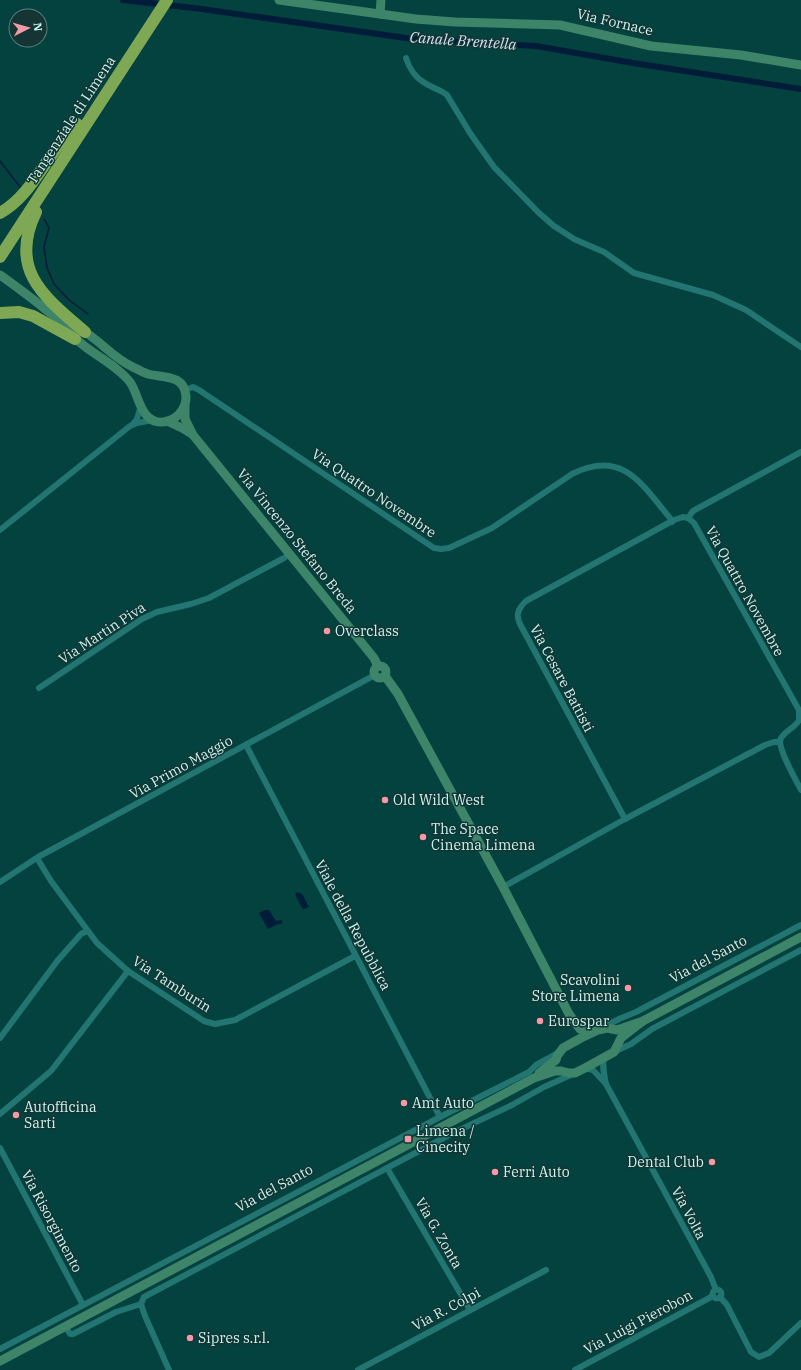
<svg xmlns="http://www.w3.org/2000/svg" width="801" height="1370" font-family="'IBM Plex Serif',serif">
  <style>
    .water { fill: #001c39 }
    .lines { fill: none; stroke-linecap: round; stroke-linejoin: round }
    .stream { stroke: #001c39; stroke-width: 1.5 }
    .canal { stroke: #001c39; stroke-width: 6 }
    .street { stroke: #227571; stroke-width: 6 }
    .secondary { stroke: #3e8468; stroke-width: 9 }
    .highway { stroke: #7fa854; stroke-width: 12 }
    .poi-dot { fill: #f39aa7; stroke: #143533; stroke-width: 1.5 }
    .labels { text-anchor: middle; stroke-width: 3; stroke-linejoin: round; paint-order: stroke }
    .street-label { font-size: 14px; fill: #c5f4f0; stroke: #143533 }
    .poi-label { font-size: 14px; fill: #c5f4f0; stroke: #143533; text-anchor: start }
    .water-label { font-size: 15px; font-style: italic; fill: #d2e2f3; stroke: #143533 }
  </style>
  <rect width="100%" height="100%" fill="#03423f"/>
  <g class="water">
    <path d="M 297,892 L 302,894 L 309,907 L 304,909 L 302,908 L 295,894 Z"/>
    <path d="M 265,910 L 269,910 L 276,921 L 282,920 L 282,924 L 278,924 L 268,929 L 259,913 Z"/>
  </g>
  <g class="lines">
    <g class="stream">
      <path d="M 0,161 L 20,187"/>
      <path d="M 44,219 L 49,228 L 44,247 L 47,268 L 54,284 L 69,300 L 88,314"/>
    </g>
    <path class="canal" d="M 123,0 L 202,9 L 413,39 L 536,46 L 633,63 L 801,89"/>
    <g class="street">
      <path d="M 406,58 C 409,68 416,78 425,83 C 432,88 440,89 447,95 L 470,133 L 494,167 L 539,213 L 554,226 L 574,239 L 604,252 L 634,273 L 713,295 L 746,310 L 801,347"/>
      <path d="M 184,390 L 193,387 L 199,390 L 434,548 L 441,549 L 449,548 L 492,528 L 572,474 C 622,449 641,483 670,518 L 672,522"/>
      <path d="M 133,424 L 137,419 L 141,405"/>
      <path d="M 688,518 L 694,523 L 799,710 L 799,720"/>
      <path d="M 688,518 L 693,511 L 801,452"/>
      <path d="M 0,530 L 130,426 L 137,423 L 153,420"/>
      <path d="M 39,688 L 142,619 L 157,612 L 191,604 L 209,598 L 284,558 L 289,554"/>
      <path d="M 799,720 C 795,728 786,730 781,738 C 776,746 796,780 801,790"/>
      <path d="M 246,745 L 440,1117"/>
      <path d="M 625,819 L 520,624 C 515,614 519,608 526,601 L 674,520 L 683,517 L 688,518"/>
      <path d="M 37,858 L 51,881 L 97,943 L 128,971 L 204,1021 L 215,1024 L 235,1020 L 355,956"/>
      <path d="M 0,882 L 38,857 L 375,675"/>
      <path d="M 503,887 L 625,819 L 765,745 L 774,742 L 780,742"/>
      <path d="M 603,1027 L 619,1019 L 636,1012 L 801,925"/>
      <path d="M 0,1038 L 58,960 L 81,934 L 87,931"/>
      <path d="M 614,1052 L 631,1044 L 652,1029 L 801,950"/>
      <path d="M 604,1057 C 602,1067 604,1074 606,1084 L 711,1277 L 716,1290"/>
      <path d="M 585,1068 L 593,1070 L 606,1084"/>
      <path d="M 0,1114 L 51,1071 L 128,971"/>
      <path d="M 0,1148 L 83,1305"/>
      <path d="M 387,1168 L 470,1310"/>
      <circle cx="717" cy="1294" r="4.5"/>
      <path d="M 720,1297 L 727,1305 L 751,1352 L 759,1357 L 769,1353 L 801,1323"/>
      <path d="M 141,1304 L 144,1297 L 453,1133 L 512,1105 L 544,1087 L 573,1074"/>
      <path d="M 141,1304 L 145,1316 L 169,1370"/>
      <path d="M 65,1326 L 70,1334 L 73,1334 L 116,1312 L 141,1304"/>
      <path d="M 0,1349 L 440,1117 L 529,1072 L 536,1065 L 558,1053"/>
      <path d="M 358,1370 L 546,1270"/>
      <path d="M 575,1370 L 713,1296"/>
    </g>
    <g class="secondary">
      <path d="M 279,0 L 416,19 L 455,22 L 560,25 L 651,46 L 741,55 L 801,65"/>
      <path d="M 380,14 L 381,0"/>
      <path d="M 0,275 C 13,284 26,294 39,304 C 45,309 51,315 58,318 C 67,324 77,327 85,332 C 101,342 114,358 131,366 C 137,369 142,372 148,374 C 163,378 184,374 186,396 C 187,416 163,430 148,417 C 139,409 137,392 130,382 C 116,364 91,354 75,338 C 69,332 63,325 57,318"/>
      <path d="M 185,406 L 185,419 L 193,435 L 374,658 L 378,666"/>
      <path d="M 167,421 L 182,428 L 192,434"/>
      <circle cx="380" cy="672" r="6"/>
      <path d="M 385,676 L 398,694 L 503,887 L 569,1014 L 580,1029 L 591,1033"/>
      <path d="M 539,1073 L 556,1060 L 557,1056 L 563,1048 L 581,1038 L 598,1030 L 607,1028 L 617,1030 L 643,1021 L 801,937"/>
      <path d="M 0,1361 L 534,1078 L 555,1071 L 561,1071 L 569,1073 L 575,1073 L 585,1068 L 614,1052 L 621,1038 L 643,1021"/>
    </g>
    <g class="highway">
      <path d="M 36,212 C 8,270 44,297 85,332"/>
      <path d="M 0,213 C 27,198 40,169 59,145 C 65,137 71,131 77,124"/>
      <path d="M 0,257 L 167,0"/>
      <path d="M 0,313 L 19,312 L 33,316 L 75,339"/>
    </g>
  </g>
  <g class="poi-dot">
    <circle cx="327" cy="631" r="4"/>
    <circle cx="385" cy="800" r="4"/>
    <circle cx="423" cy="837" r="4"/>
    <circle cx="628" cy="988" r="4"/>
    <circle cx="540" cy="1021" r="4"/>
    <circle cx="404" cy="1103" r="4"/>
    <circle cx="16" cy="1115" r="4"/>
    <rect x="404" y="1135" width="8" height="8" rx="2"/>
    <circle cx="712" cy="1162" r="4"/>
    <circle cx="495" cy="1172" r="4"/>
    <circle cx="190" cy="1338" r="4"/>
  </g>
  <g class="labels">
    <g class="street-label">
      <text transform="translate(615 22) rotate(13)" y="5">Via Fornace</text>
      <text transform="translate(71 120) rotate(-57)" y="5">Tangenziale di Limena</text>
      <text transform="translate(374 493) rotate(34)" y="5">Via Quattro Novembre</text>
      <text transform="translate(297 541) rotate(51)" y="5">Via Vincenzo Stefano Breda</text>
      <text transform="translate(745 591) rotate(61)" y="5">Via Quattro Novembre</text>
      <text transform="translate(102 633) rotate(-33)" y="5">Via Martin Piva</text>
      <text transform="translate(562 678) rotate(62)" y="5">Via Cesare Battisti</text>
      <text transform="translate(181 767) rotate(-29)" y="5">Via Primo Maggio</text>
      <text transform="translate(353 925) rotate(62)" y="5">Viale della Repubblica</text>
      <text transform="translate(708 959) rotate(-28)" y="5">Via del Santo</text>
      <text transform="translate(172 984) rotate(33)" y="5">Via Tamburin</text>
      <text transform="translate(274 1188) rotate(-28)" y="5">Via del Santo</text>
      <text transform="translate(689 1213) rotate(62)" y="5">Via Volta</text>
      <text transform="translate(52 1221) rotate(62)" y="5">Via Risorgimento</text>
      <text transform="translate(439 1233) rotate(60)" y="5">Via G. Zonta</text>
      <text transform="translate(446 1309) rotate(-28)" y="5">Via R. Colpi</text>
      <text transform="translate(638 1322) rotate(-28)" y="5">Via Luigi Pierobon</text>
    </g>
    <g class="poi-label">
      <text x="335" y="636">Overclass</text>
      <text x="393" y="805">Old Wild West</text>
      <text x="431" y="834">The Space<tspan x="431" dy="16">Cinema Limena</tspan></text>
      <text x="620" y="985" text-anchor="end">Scavolini<tspan x="620" dy="16">Store Limena</tspan></text>
      <text x="548" y="1026">Eurospar</text>
      <text x="412" y="1108">Amt Auto</text>
      <text x="24" y="1112">Autofficina<tspan x="24" dy="16">Sarti</tspan></text>
      <text x="416" y="1136">Limena /<tspan x="416" dy="16">Cinecity</tspan></text>
      <text x="704" y="1167" text-anchor="end">Dental Club</text>
      <text x="503" y="1177">Ferri Auto</text>
      <text x="198" y="1343">Sipres s.r.l.</text>
    </g>
    <g class="water-label">
      <text transform="translate(463 41) rotate(4)" y="5">Canale Brentella</text>
    </g>
  </g>
  <g transform="translate(28 28) rotate(84)"><circle r="19" fill="#143533" stroke="#5b817f"/>
  <path d="M0-3L7 15L0 10L-7 15Z" fill="#f39aa7"/>
  <text y="-6" font-size="11" font-weight="bold" text-anchor="middle" fill="#c5f4f0">N</text>
  </g>
</svg>
